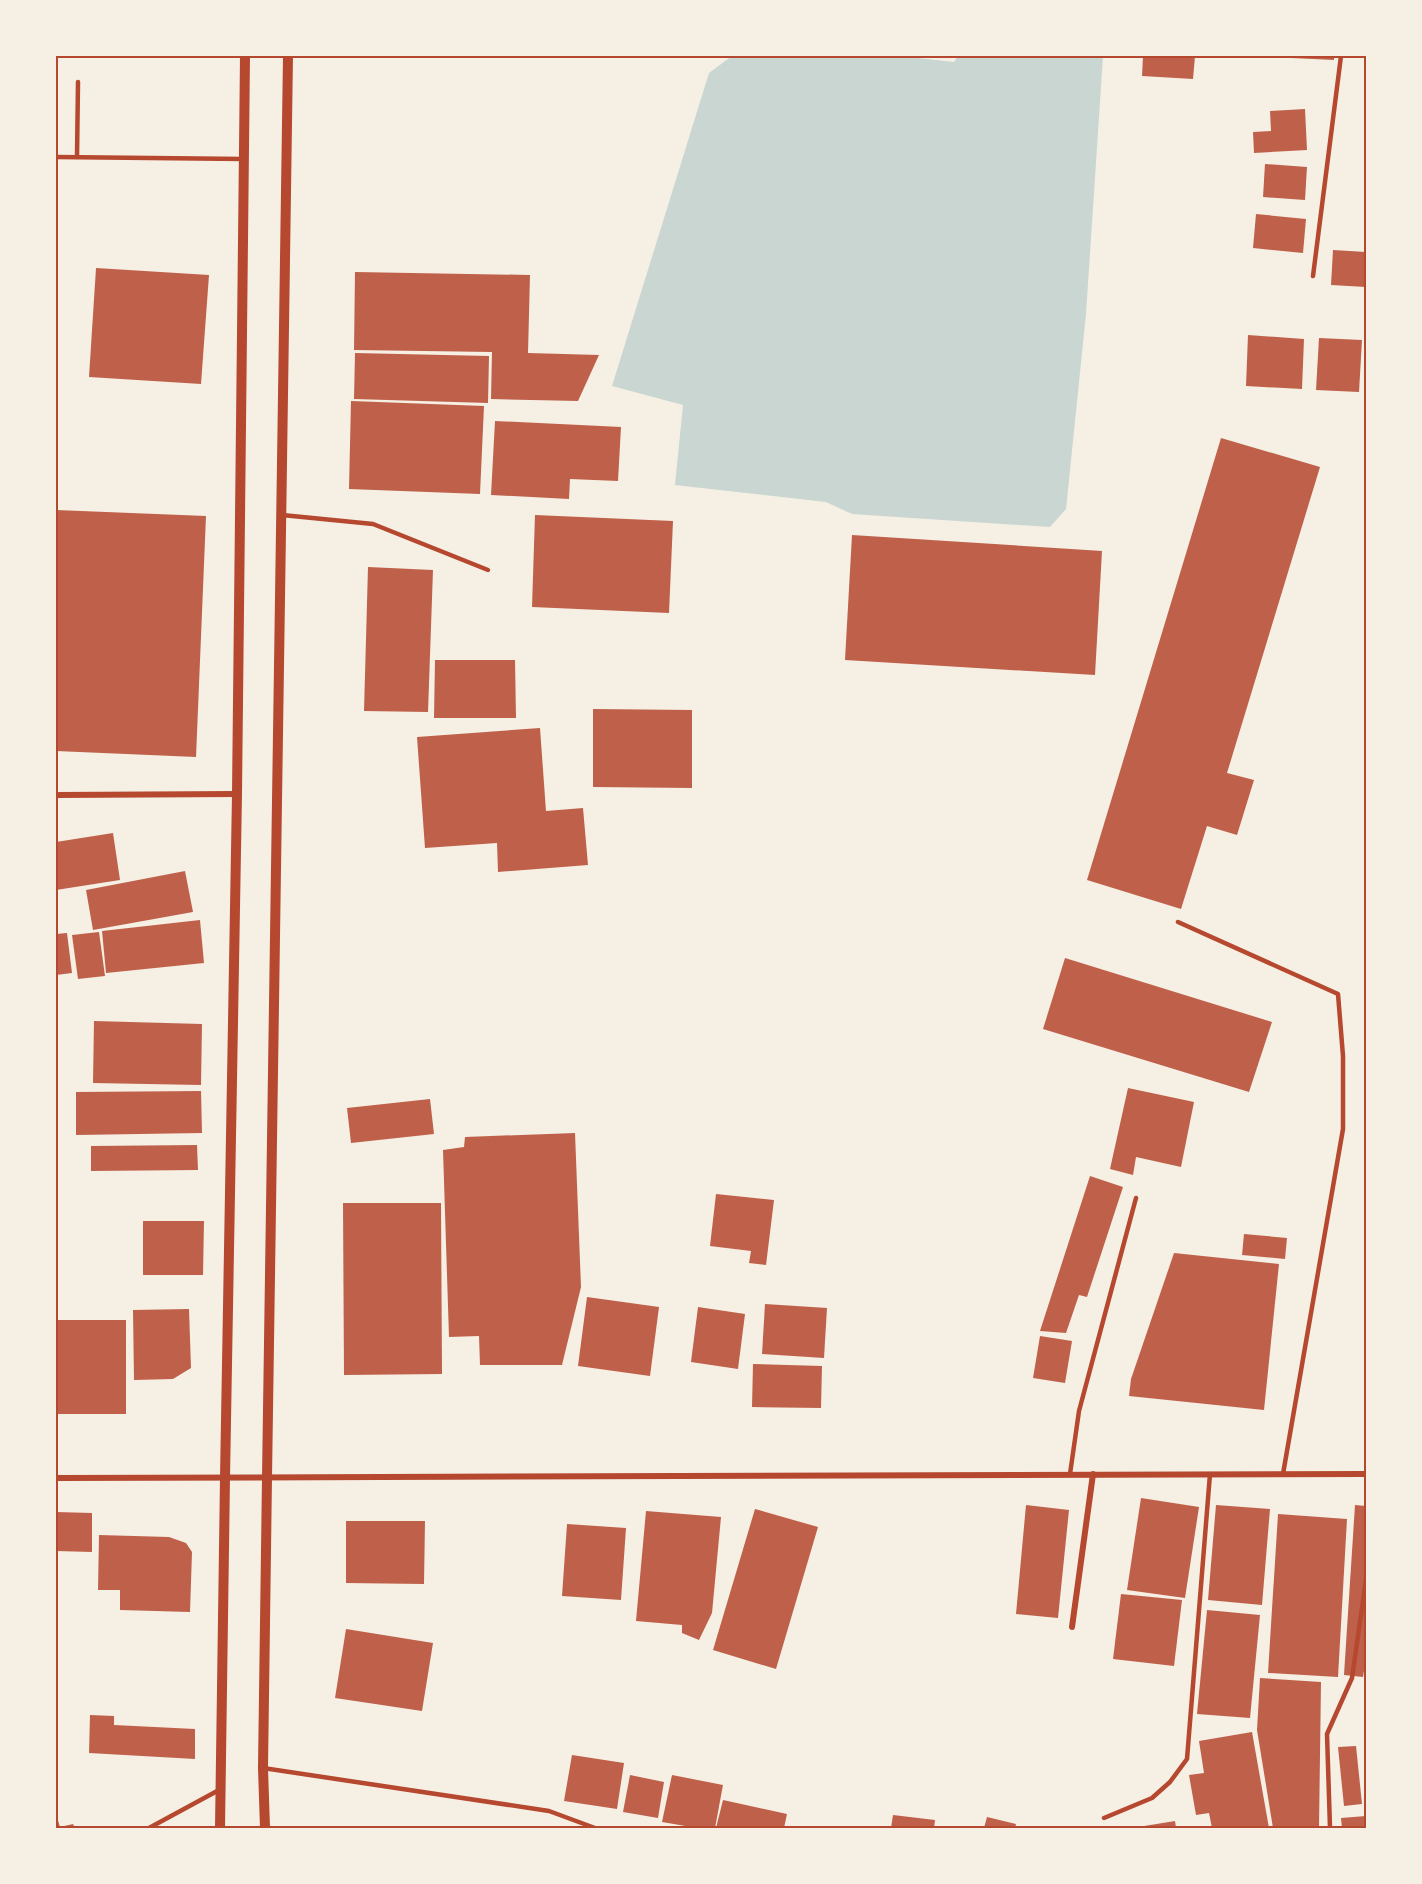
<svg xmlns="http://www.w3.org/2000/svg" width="1422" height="1884" font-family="'Playfair Display',serif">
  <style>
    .water { fill: #c9d6d2 }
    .building { fill: #bf614a }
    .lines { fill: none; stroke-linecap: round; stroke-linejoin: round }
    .service { stroke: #b5482f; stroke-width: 4.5 }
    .minor { stroke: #b5482f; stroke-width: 6 }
    .tertiary { stroke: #b5482f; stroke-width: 10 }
    .neatline { fill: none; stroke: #b5482f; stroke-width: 2 }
  </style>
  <rect width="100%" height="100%" fill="#f6efe4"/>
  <path class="water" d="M 732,56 L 899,56 L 954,62 L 958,56 L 1103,56 L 1086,314 L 1066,509 L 1050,527 L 852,514 L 826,502 L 675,485 L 683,405 L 612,386 L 709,73 Z"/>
  <g class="building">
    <path d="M 1143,56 L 1195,56 L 1193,79 L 1142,76 Z"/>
    <path d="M 1270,56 L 1334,56 L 1334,60 L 1270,57 Z"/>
    <path d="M 1305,109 L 1307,150 L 1254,153 L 1253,132 L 1271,131 L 1270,111 Z"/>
    <path d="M 1265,164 L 1307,167 L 1305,200 L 1263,197 Z"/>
    <path d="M 1256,214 L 1306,219 L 1303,253 L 1253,248 Z"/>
    <path d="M 1333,250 L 1366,252 L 1366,287 L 1331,285 Z"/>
    <path d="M 96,268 L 209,275 L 201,384 L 89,377 Z"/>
    <path d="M 355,272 L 530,275 L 528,353 L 599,355 L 578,401 L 491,399 L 492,352 L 354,350 Z"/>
    <path d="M 1248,335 L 1304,339 L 1302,389 L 1246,386 Z"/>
    <path d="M 1319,338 L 1362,340 L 1359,392 L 1316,390 Z"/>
    <path d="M 355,353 L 489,356 L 488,403 L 354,399 Z"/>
    <path d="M 351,401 L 484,406 L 480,494 L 349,489 Z"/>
    <path d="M 495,421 L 621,427 L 618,481 L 570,479 L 569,499 L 491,495 Z"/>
    <path d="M 1221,438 L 1320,467 L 1227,773 L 1254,780 L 1237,835 L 1207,826 L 1181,909 L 1087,880 Z"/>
    <path d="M 56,510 L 206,516 L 196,757 L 56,751 Z"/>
    <path d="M 535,515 L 673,521 L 669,613 L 532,607 Z"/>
    <path d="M 852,535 L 1102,551 L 1095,675 L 845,660 Z"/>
    <path d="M 368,567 L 433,570 L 428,712 L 364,711 Z"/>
    <path d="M 435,660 L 515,660 L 516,718 L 434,718 Z"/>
    <path d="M 593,709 L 692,710 L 692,788 L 593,787 Z"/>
    <path d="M 540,728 L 546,811 L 583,808 L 588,865 L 498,872 L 497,843 L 425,848 L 417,737 Z"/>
    <path d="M 113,833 L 120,880 L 56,890 L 56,842 Z"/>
    <path d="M 185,871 L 193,912 L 93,930 L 86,890 Z"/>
    <path d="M 200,920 L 204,963 L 106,973 L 102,931 Z"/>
    <path d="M 99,932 L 105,976 L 78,979 L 72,935 Z"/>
    <path d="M 67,933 L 72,973 L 56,975 L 56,934 Z"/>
    <path d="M 1065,958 L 1272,1022 L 1249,1092 L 1043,1029 Z"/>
    <path d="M 94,1021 L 202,1024 L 201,1085 L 93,1083 Z"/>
    <path d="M 1128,1088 L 1194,1102 L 1181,1167 L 1136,1157 L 1133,1175 L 1110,1169 Z"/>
    <path d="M 201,1091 L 202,1133 L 76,1135 L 76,1092 Z"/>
    <path d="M 430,1099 L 434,1134 L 351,1143 L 347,1108 Z"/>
    <path d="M 575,1133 L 581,1287 L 562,1365 L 480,1365 L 479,1336 L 449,1337 L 443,1150 L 464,1147 L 465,1137 Z"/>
    <path d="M 197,1145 L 198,1170 L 91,1171 L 91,1146 Z"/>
    <path d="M 1090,1176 L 1123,1187 L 1087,1297 L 1079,1295 L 1066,1333 L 1040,1331 Z"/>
    <path d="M 716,1194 L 774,1200 L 766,1265 L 749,1263 L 751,1251 L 710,1246 Z"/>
    <path d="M 343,1203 L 441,1203 L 442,1374 L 344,1375 Z"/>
    <path d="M 143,1221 L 204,1221 L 203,1275 L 143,1275 Z"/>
    <path d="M 1244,1234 L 1287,1238 L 1285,1259 L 1242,1255 Z"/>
    <path d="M 1174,1253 L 1279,1264 L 1264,1410 L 1129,1396 L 1131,1379 Z"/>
    <path d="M 587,1297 L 659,1307 L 650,1376 L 578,1366 Z"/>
    <path d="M 765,1304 L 827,1308 L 824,1358 L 762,1354 Z"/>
    <path d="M 698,1307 L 745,1314 L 738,1369 L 691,1362 Z"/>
    <path d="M 189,1309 L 191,1368 L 173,1379 L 134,1380 L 133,1310 Z"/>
    <rect x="56" y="1320" width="70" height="94"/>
    <path d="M 1040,1336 L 1072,1341 L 1065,1383 L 1033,1378 Z"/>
    <path d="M 753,1364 L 822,1366 L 821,1408 L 752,1407 Z"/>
    <path d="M 1141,1498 L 1199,1507 L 1185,1598 L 1127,1590 Z"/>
    <path d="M 1026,1505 L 1069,1510 L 1058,1618 L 1016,1614 Z"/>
    <path d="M 1216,1505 L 1270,1509 L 1262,1605 L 1208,1600 Z"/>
    <path d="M 1355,1505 L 1366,1506 L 1366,1658 L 1363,1677 L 1344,1675 Z"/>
    <path d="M 755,1509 L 818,1527 L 776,1669 L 713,1650 Z"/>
    <path d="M 646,1511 L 721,1517 L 712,1613 L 699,1640 L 682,1633 L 682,1625 L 636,1621 Z"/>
    <path d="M 56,1512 L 92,1513 L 92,1552 L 56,1551 Z"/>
    <path d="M 1278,1514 L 1347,1519 L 1338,1677 L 1268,1673 Z"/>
    <path d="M 346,1521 L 425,1521 L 424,1584 L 346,1583 Z"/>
    <path d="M 567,1524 L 626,1528 L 621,1600 L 562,1596 Z"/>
    <path d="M 99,1535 L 169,1537 L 186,1543 L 192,1552 L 190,1612 L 120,1610 L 120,1590 L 98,1590 Z"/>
    <path d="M 1121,1594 L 1182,1600 L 1174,1666 L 1113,1659 Z"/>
    <path d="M 1207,1610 L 1260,1615 L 1250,1718 L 1197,1714 Z"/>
    <path d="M 346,1629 L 433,1643 L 422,1711 L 335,1698 Z"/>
    <path d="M 1260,1678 L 1321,1682 L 1319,1828 L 1273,1828 L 1257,1730 Z"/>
    <path d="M 90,1715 L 114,1716 L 114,1725 L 195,1729 L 195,1759 L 89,1753 Z"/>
    <path d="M 1252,1732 L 1269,1828 L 1212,1828 L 1209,1813 L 1196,1815 L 1189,1775 L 1204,1773 L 1199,1741 Z"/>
    <path d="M 1356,1746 L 1362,1804 L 1344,1806 L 1338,1747 Z"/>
    <path d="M 572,1755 L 624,1763 L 617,1809 L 564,1801 Z"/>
    <path d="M 630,1775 L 664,1782 L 658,1818 L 623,1812 Z"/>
    <path d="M 672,1775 L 723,1785 L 715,1828 L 697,1828 L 662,1822 Z"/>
    <path d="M 723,1800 L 787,1814 L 784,1828 L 716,1828 Z"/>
    <path d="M 56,1814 L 60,1827 L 73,1824 L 75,1828 L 56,1828 Z"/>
    <path d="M 893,1815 L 935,1820 L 934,1828 L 891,1828 Z"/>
    <path d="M 1366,1816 L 1366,1828 L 1342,1828 L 1341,1818 Z"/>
    <path d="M 987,1817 L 1016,1824 L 1015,1828 L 984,1828 Z"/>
    <path d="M 1175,1821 L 1176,1828 L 1138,1828 L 1138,1827 Z"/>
  </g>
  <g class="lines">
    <g class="service">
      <path d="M 56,157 L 244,159"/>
      <path d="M 77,157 L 78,82"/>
      <path d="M 1313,276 L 1341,56"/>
      <path d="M 282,515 L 373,524 L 488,570"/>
      <path d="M 1178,922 L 1338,994 L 1343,1056 L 1343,1129 L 1283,1474"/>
      <path d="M 1070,1474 L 1079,1411 L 1136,1198"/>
      <path d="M 263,1768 L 549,1811 L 595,1828"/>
      <path d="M 1104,1818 L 1152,1798 L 1170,1782 L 1187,1759 L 1210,1474"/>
      <path d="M 149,1828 L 219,1790"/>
      <path d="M 1330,1828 L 1327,1734 L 1352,1678 L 1366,1580"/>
    </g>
    <g class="minor">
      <path d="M 56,795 L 237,794"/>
      <path d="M 56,1478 L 1366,1474"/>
      <path d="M 1072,1627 L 1093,1474"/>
    </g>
    <g class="tertiary">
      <path d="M 220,1828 L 225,1478 L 237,794 L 245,56"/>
      <path d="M 265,1828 L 263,1768 L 267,1478 L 288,56"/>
    </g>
  </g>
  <rect width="1422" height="1884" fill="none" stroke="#f6efe4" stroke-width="114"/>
  <rect x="57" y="57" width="1308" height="1770" class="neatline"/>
</svg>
